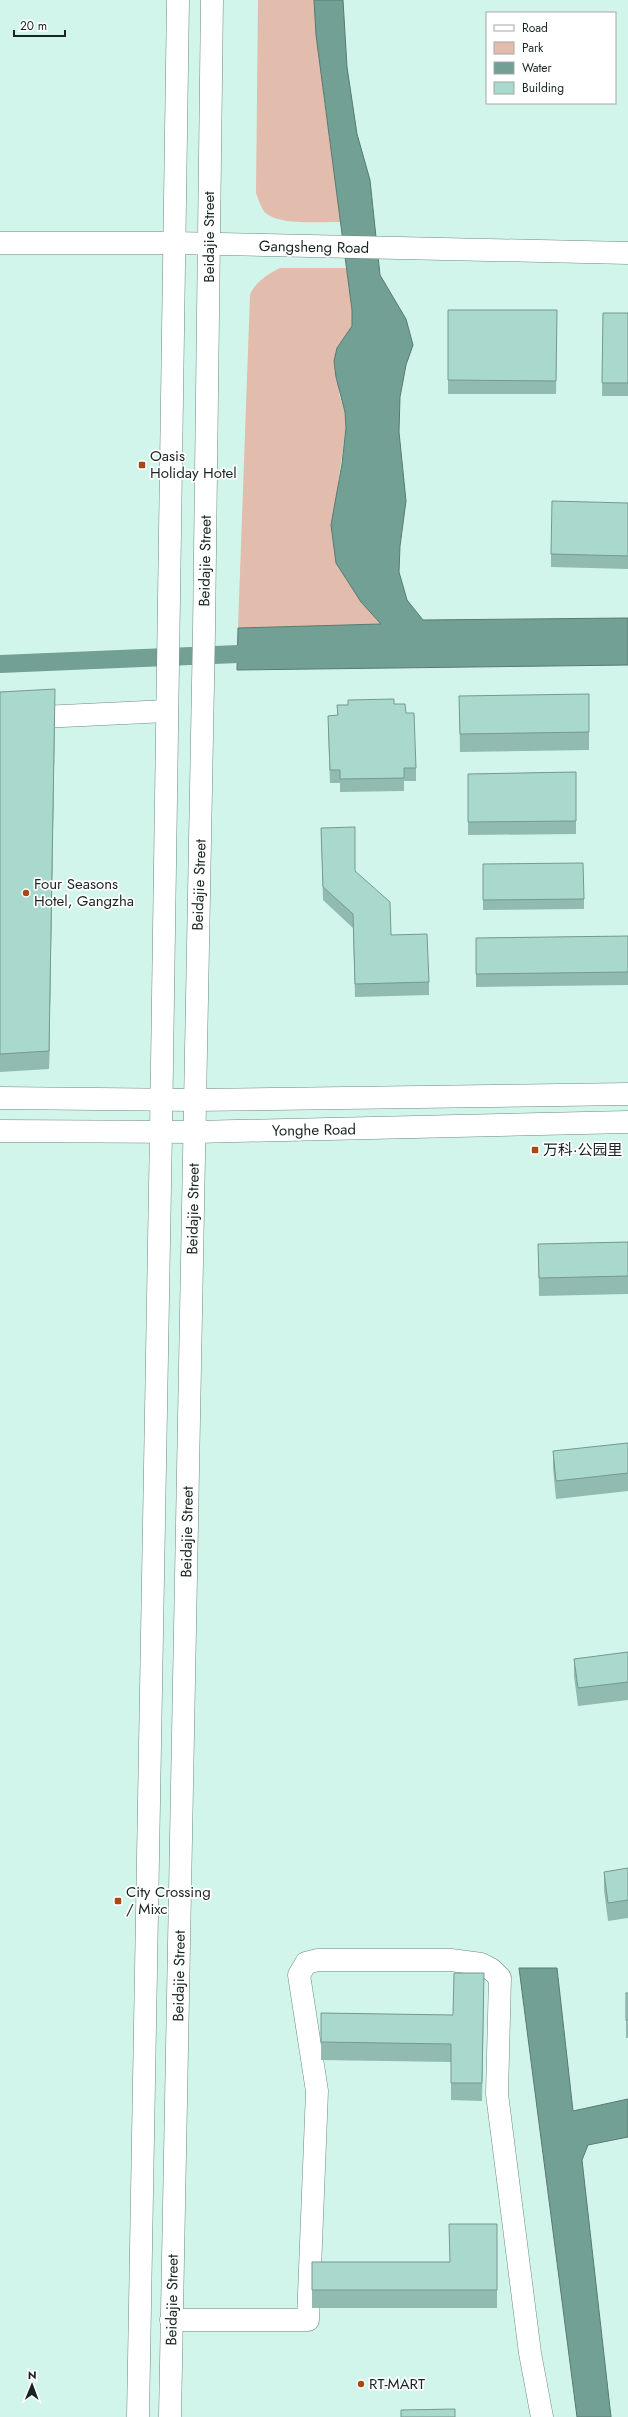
<svg xmlns="http://www.w3.org/2000/svg" width="628" height="2417" font-family="Jost,'Noto Sans SC',sans-serif">
  <style>
    .green { fill: #e2bcac }
    .water { fill: #72a094; stroke: #577b72 }
    .lines { fill: none; stroke-linecap: round; stroke-linejoin: round }
    .canal { stroke: #72a094; stroke-width: 18 }
    .minor-casing { stroke: #6b8b82; stroke-width: 23 }
    .major-casing { stroke: #6b8b82; stroke-width: 23 }
    .minor { stroke: #fff; stroke-width: 22 }
    .major { stroke: #fff; stroke-width: 22 }
    .wall { fill: #91bbb0 }
    .shaded-wall { fill: #769890 }
    .building { fill: #a9d9cd; stroke: #769890 }
    .poi-dot { fill: #ab4712; stroke: #fff; stroke-width: 1.5 }
    .labels { text-anchor: middle; stroke-width: 3.5; stroke-linejoin: round; paint-order: stroke }
    .street-label { font-size: 15px; fill: #182521; stroke: #fff }
    .poi-label { font-size: 15px; fill: #182521; stroke: #fff; text-anchor: start }
  </style>
  <rect width="100%" height="100%" fill="#d2f5eb"/>
  <g class="green">
    <path d="M 258,0 L 314,0 L 324,100 L 342,222 C 323,221 275,227 263,210 C 260,205 258,198 256,193 Z"/>
    <path d="M 280,268 L 348,268 L 352,310 L 352,326 L 337,348 L 339,394 L 345,412 L 346,428 L 338,483 L 361,602 L 381,624 L 238,628 L 250,295 C 254,283 268,274 280,268 Z"/>
  </g>
  <g class="water">
    <path d="M 314,0 L 343,0 L 347,67 L 357,134 L 370,180 L 380,275 L 406,319 L 413,345 L 406,365 L 400,397 L 399,432 L 406,501 L 400,546 L 399,572 L 407,600 L 423,620 L 628,618 L 628,665 L 237,670 L 238,628 L 381,624 L 361,602 L 336,563 L 331,525 L 342,464 L 346,428 L 345,412 L 336,377 L 334,361 L 337,348 L 352,326 L 352,310 L 316,35 Z"/>
    <path d="M 519,1968 L 557,1968 L 573,2111 L 628,2099 L 628,2137 L 588,2145 L 582,2160 L 611,2417 L 577,2417 Z"/>
  </g>
  <g class="lines">
    <path class="canal" d="M 0,664 L 261,653"/>
    <g class="minor-casing">
      <g id="minor">
        <path d="M 0,243 L 174,243 L 628,253"/>
        <path d="M 0,719 L 167,711"/>
        <path d="M 171,2320 L 308,2320 L 317,2091 L 299,1975 L 306,1963 L 318,1960 L 451,1960 L 481,1964 L 491,1969 L 500,1978 L 497,2094 L 530,2353 L 542,2417"/>
      </g>
    </g>
    <g class="major-casing">
      <g id="major">
        <path d="M 0,1098 L 194,1100 L 628,1094"/>
        <path d="M 0,1131 L 195,1132 L 628,1122"/>
        <path d="M 138,2417 L 161,1131 L 178,0"/>
        <path d="M 170,2417 L 204,631 L 212,0"/>
      </g>
    </g>
    <use href="#minor" class="minor"/>
    <use href="#major" class="major"/>
  </g>
  <g class="wall">
    <path d="M 448,310 L 557,310 L 556,394 L 448,394 Z"/>
    <path d="M 603,313 L 628,313 L 628,396 L 602,396 Z"/>
    <path d="M 628,503 L 628,569 L 551,567 L 551,554 Z"/>
    <path d="M 0,692 L 55,707 L 49,1069 L 0,1072 Z"/>
    <path d="M 459,696 L 589,732 L 589,750 L 460,752 Z"/>
    <path d="M 394,704 L 406,713 L 416,768 L 416,781 L 404,781 L 404,791 L 340,792 L 340,783 L 330,783 L 328,729 L 337,715 L 337,705 Z"/>
    <path d="M 576,772 L 576,834 L 468,835 L 468,774 Z"/>
    <path d="M 321,828 L 355,871 L 391,935 L 429,982 L 429,995 L 355,997 L 353,928 L 323,900 Z"/>
    <path d="M 483,864 L 584,899 L 584,909 L 483,910 Z"/>
    <path d="M 628,936 L 628,985 L 476,987 L 476,938 Z"/>
    <path d="M 628,1242 L 628,1294 L 539,1296 L 538,1244 Z"/>
    <path d="M 628,1443 L 628,1491 L 556,1499 L 553,1468 L 553,1451 Z"/>
    <path d="M 628,1652 L 628,1700 L 578,1706 L 574,1676 L 574,1659 Z"/>
    <path d="M 628,1868 L 628,1918 L 608,1921 L 604,1890 L 604,1872 Z"/>
    <path d="M 484,1991 L 482,2101 L 451,2100 L 451,2062 L 321,2060 L 321,2013 L 453,2015 Z"/>
    <rect x="626" y="1993" width="2" height="45"/>
    <path d="M 497,2224 L 497,2308 L 312,2308 L 312,2262 L 449,2262 Z"/>
  </g>
  <path class="shaded-wall" d="M 55,689 L 55,707 L 49,1069 L 49,1051 Z"/>
  <g class="building">
    <path d="M 448,310 L 557,310 L 556,381 L 448,380 Z"/>
    <path d="M 603,313 L 628,313 L 628,383 L 602,383 Z"/>
    <path d="M 552,501 L 628,503 L 628,556 L 551,554 Z"/>
    <path d="M 55,689 L 49,1051 L 0,1054 L 0,692 Z"/>
    <path d="M 589,694 L 589,732 L 460,734 L 459,696 Z"/>
    <path d="M 394,699 L 394,704 L 405,704 L 406,713 L 414,713 L 416,768 L 404,768 L 404,778 L 340,779 L 340,770 L 330,770 L 328,716 L 338,715 L 337,705 L 348,705 L 348,700 Z"/>
    <path d="M 576,772 L 576,821 L 468,822 L 468,774 Z"/>
    <path d="M 355,827 L 355,871 L 390,902 L 391,935 L 427,934 L 429,982 L 355,984 L 353,914 L 323,887 L 321,828 Z"/>
    <path d="M 583,863 L 584,899 L 483,900 L 483,864 Z"/>
    <path d="M 628,936 L 628,972 L 476,974 L 476,938 Z"/>
    <path d="M 628,1242 L 628,1276 L 539,1278 L 538,1244 Z"/>
    <path d="M 628,1443 L 628,1473 L 556,1481 L 553,1451 Z"/>
    <path d="M 628,1652 L 628,1682 L 578,1688 L 574,1659 Z"/>
    <path d="M 628,1868 L 628,1900 L 608,1903 L 604,1872 Z"/>
    <path d="M 454,1973 L 484,1973 L 482,2083 L 451,2083 L 451,2044 L 321,2042 L 321,2013 L 453,2015 Z"/>
    <rect x="626" y="1993" width="2" height="27"/>
    <path d="M 449,2224 L 497,2224 L 497,2290 L 312,2290 L 312,2262 L 450,2262 Z"/>
    <path d="M 455,2409 L 455,2417 L 401,2417 L 401,2410 Z"/>
  </g>
  <g class="poi-dot">
    <rect x="138" y="461" width="8" height="8" rx="2"/>
    <circle cx="26" cy="893" r="4"/>
    <rect x="531" y="1146" width="8" height="8" rx="2"/>
    <rect x="114" y="1897" width="8" height="8" rx="2"/>
    <circle cx="361" cy="2384" r="4"/>
  </g>
  <g class="labels">
    <g class="street-label">
      <text transform="translate(209 237) rotate(-90)" y="5">Beidajie Street</text>
      <text transform="translate(314 247) rotate(1)" y="5">Gangsheng Road</text>
      <text transform="translate(205 561) rotate(-89)" y="5">Beidajie Street</text>
      <text transform="translate(199 885) rotate(-88)" y="5">Beidajie Street</text>
      <text transform="translate(314 1130) rotate(-1)" y="5">Yonghe Road</text>
      <text transform="translate(193 1209) rotate(-89)" y="5">Beidajie Street</text>
      <text transform="translate(187 1532) rotate(-89)" y="5">Beidajie Street</text>
      <text transform="translate(179 1976) rotate(-89)" y="5">Beidajie Street</text>
      <text transform="translate(172 2300) rotate(-89)" y="5">Beidajie Street</text>
    </g>
    <g class="poi-label">
      <text x="150" y="461">Oasis<tspan x="150" dy="17">Holiday Hotel</tspan></text>
      <text x="34" y="889">Four Seasons<tspan x="34" dy="17">Hotel, Gangzha</tspan></text>
      <text x="543" y="1155">万科·公园里</text>
      <text x="126" y="1897">City Crossing<tspan x="126" dy="17">/ Mixc</tspan></text>
      <text x="369" y="2389">RT-MART</text>
    </g>
  </g>
  <rect x="486" y="12" width="130" height="92" fill="#ffffff" stroke="#a3a8a6"/>
  <rect x="494" y="25" width="20" height="6" fill="#ffffff" stroke="#a3a8a6"/>
  <text x="522" y="32" font-size="12" fill="#182521">Road</text>
  <rect x="494" y="42" width="20" height="12" fill="#e2bcac" stroke="#a3a8a6"/>
  <text x="522" y="52" font-size="12" fill="#182521">Park</text>
  <rect x="494" y="62" width="20" height="12" fill="#72a094" stroke="#a3a8a6"/>
  <text x="522" y="72" font-size="12" fill="#182521">Water</text>
  <rect x="494" y="82" width="20" height="12" fill="#a9d9cd" stroke="#a3a8a6"/>
  <text x="522" y="92" font-size="12" fill="#182521">Building</text>
  <g transform="translate(32 2385) rotate(1)" stroke="#ffffff" stroke-width="3" paint-order="stroke">
  <path d="M0-3L7 15L0 10L-7 15Z" fill="#182521"/>
  <text y="-6" font-size="11" font-weight="bold" text-anchor="middle" fill="#182521">N</text>
  </g>
  <path d="M14 30v6h51v-6" fill="none" stroke="#182521" stroke-width="2"/>
  <text x="20" y="30" font-size="12" fill="#182521" stroke="#ffffff" stroke-width="3" paint-order="stroke">20 m</text>
</svg>
